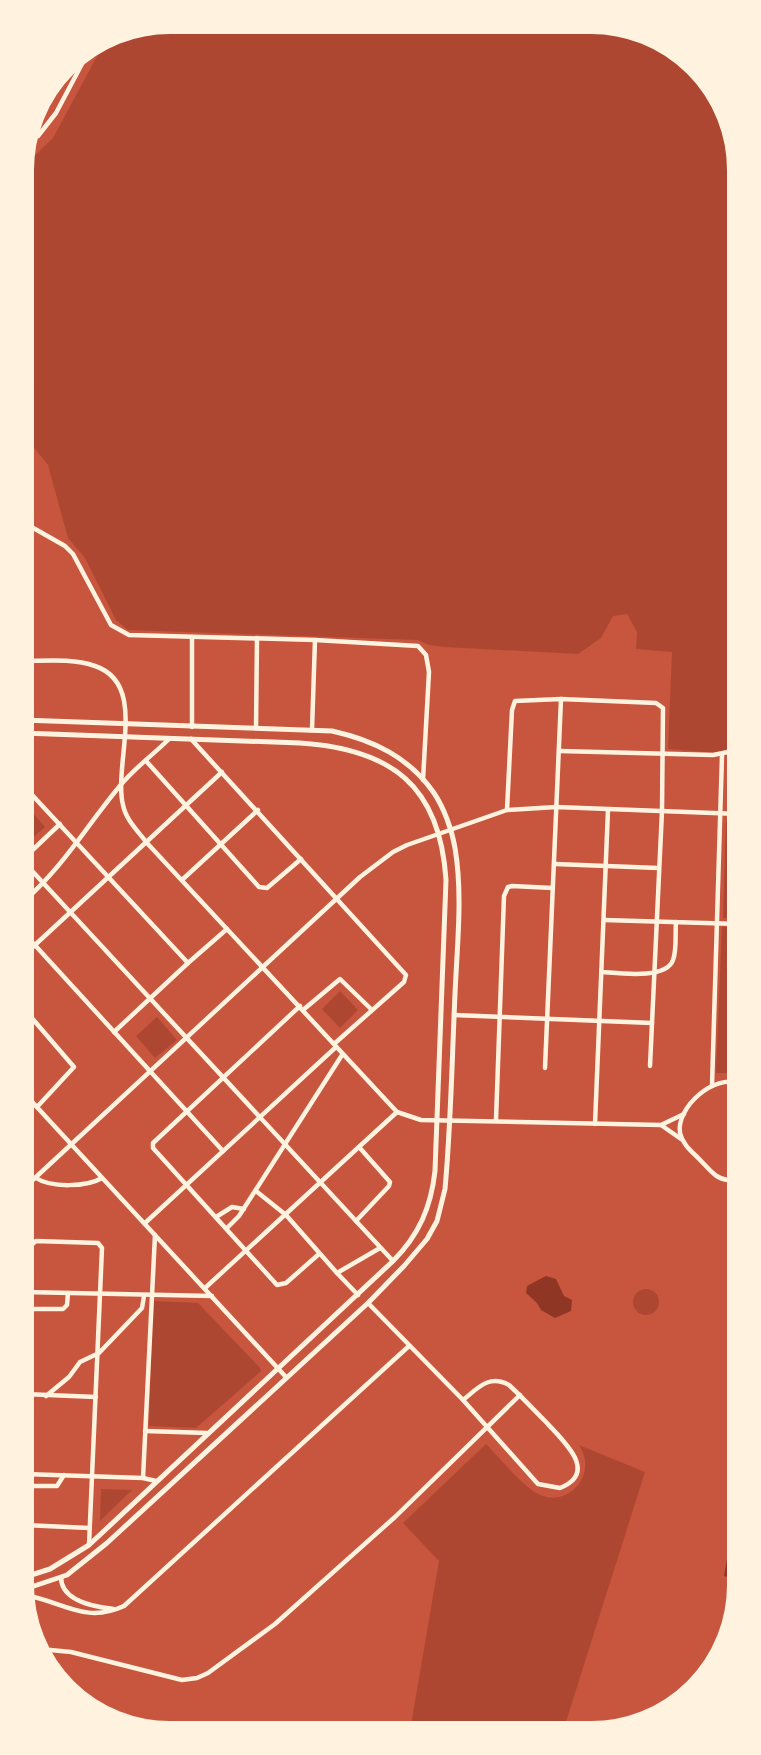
<svg xmlns="http://www.w3.org/2000/svg" width="761" height="1755" font-family="Raleway,sans-serif">
  <style>
    .green { fill: #ae4732 }
    .water { fill: #8f3625 }
    .lines { fill: none; stroke-linecap: round; stroke-linejoin: round }
    .minor { stroke: #fff3e0; stroke-width: 4.5 }
    .tertiary { stroke: #fff3e0; stroke-width: 5 }
    .rim { fill: none; stroke: #fff3e0; stroke-width: 8 }
  </style>
  <rect width="100%" height="100%" fill="#c8553d"/>
  <g class="green">
    <path d="M 170,20 L 620,22 L 690,57 L 736,131 L 738,744 L 718,753 L 668,749 L 672,652 L 636,649 L 637,632 L 627,614 L 613,616 L 601,638 L 578,654 L 444,647 L 429,645 L 418,640 L 128,630 L 116,620 L 85,558 L 68,538 L 48,465 L 21,431 L 20,170 L 53,138 L 110,32 Z"/>
    <path d="M 28,807 L 45,827 L 26,843 L 22,838 L 22,813 Z"/>
    <path d="M 726,822 L 739,822 L 739,918 L 723,918 Z"/>
    <path d="M 722,927 L 739,927 L 739,1073 L 716,1073 Z"/>
    <path d="M 340,991 L 358,1010 L 340,1028 L 322,1009 Z"/>
    <path d="M 157,1017 L 177,1040 L 155,1058 L 136,1036 Z"/>
    <circle cx="646" cy="1302" r="13"/>
    <path d="M 153,1301 L 198,1303 L 260,1368 L 261,1371 L 196,1428 L 149,1426 Z"/>
    <path d="M 486,1444 C 501,1459 516,1479 533,1491 C 564,1513 600,1476 579,1445 L 645,1472 L 563,1731 L 410,1731 L 439,1561 L 403,1523 Z"/>
    <path d="M 101,1489 L 132,1490 L 100,1521 Z"/>
  </g>
  <g class="water">
    <path d="M 546,1276 L 556,1279 L 564,1296 L 572,1300 L 571,1311 L 555,1318 L 541,1310 L 537,1303 L 526,1293 L 527,1286 Z"/>
    <path d="M 741,1522 L 741,1572 L 737,1577 L 731,1571 L 728,1577 L 724,1576 L 728,1554 L 738,1542 L 737,1530 Z"/>
  </g>
  <g class="lines">
    <g class="minor">
      <path d="M 70,58 L 79,68"/>
      <path d="M 38,136 L 56,113 L 93,43"/>
      <path d="M 21,455 L 25,467 L 21,474"/>
      <path d="M 21,521 L 65,546 L 73,554 L 111,625 L 129,635 L 315,640 L 418,646 L 426,655 L 429,672 L 423,780"/>
      <path d="M 22,661 C 45,661 72,658 95,666 C 149,684 113,764 123,805 C 126,820 138,831 147,843 L 397,1112 L 421,1120 L 661,1125 L 684,1114"/>
      <path d="M 192,727 L 192,637"/>
      <path d="M 256,728 L 257,638"/>
      <path d="M 312,730 L 315,640"/>
      <path d="M 191,739 L 406,975 L 404,982 L 334,1044"/>
      <path d="M 560,751 L 713,755 L 738,750"/>
      <path d="M 147,762 L 259,887 L 267,888 L 301,859"/>
      <path d="M 22,784 L 188,963 L 227,929"/>
      <path d="M 507,810 L 512,710 L 515,701 L 561,699 L 656,703 L 663,708 L 662,811 L 650,1066"/>
      <path d="M 22,860 L 393,1261"/>
      <path d="M 22,860 L 60,824"/>
      <path d="M 555,864 L 658,868"/>
      <path d="M 183,879 L 258,810"/>
      <path d="M 22,903 C 64,866 85,828 119,787 C 133,769 153,755 169,739"/>
      <path d="M 604,920 L 739,924"/>
      <path d="M 22,931 L 223,1151"/>
      <path d="M 23,956 L 222,772"/>
      <path d="M 602,972 C 618,973 666,980 673,960 C 677,950 675,934 676,922"/>
      <path d="M 300,1006 L 153,1143 L 153,1148 L 277,1285 L 286,1283 L 319,1254"/>
      <path d="M 23,1008 L 31,1017 L 23,1025"/>
      <path d="M 303,1010 L 340,979 L 372,1010"/>
      <path d="M 454,1015 L 652,1023"/>
      <path d="M 31,1017 L 74,1067 L 37,1107"/>
      <path d="M 114,1032 L 188,963"/>
      <path d="M 545,1068 L 561,699"/>
      <path d="M 739,1084 C 715,1073 676,1107 680,1133 C 683,1146 694,1153 702,1162 C 710,1170 716,1179 728,1180 L 740,1174"/>
      <path d="M 712,1086 L 722,755"/>
      <path d="M 23,1092 L 285,1376"/>
      <path d="M 496,1120 L 504,896 L 508,887 L 512,886 L 553,888"/>
      <path d="M 595,1124 L 608,810"/>
      <path d="M 661,1125 L 681,1139"/>
      <path d="M 36,1178 C 51,1188 87,1187 102,1178"/>
      <path d="M 23,1189 L 360,877 L 393,852 L 407,845 L 507,810 L 556,807 L 739,814"/>
      <path d="M 256,1191 L 286,1215 L 337,1273"/>
      <path d="M 216,1217 L 232,1207 L 244,1209"/>
      <path d="M 356,1221 L 389,1186 L 390,1182 L 359,1147"/>
      <path d="M 145,1223 L 336,1047"/>
      <path d="M 227,1228 L 239,1216 L 342,1055"/>
      <path d="M 205,1288 L 397,1112"/>
      <path d="M 24,1292 L 212,1296"/>
      <path d="M 358,1295 L 337,1273 L 380,1248"/>
      <path d="M 368,1303 L 463,1400 L 538,1484 L 560,1488 C 600,1472 562,1440 546,1422 C 534,1410 522,1397 509,1385 C 489,1374 478,1388 463,1400"/>
      <path d="M 29,1309 L 63,1309 L 67,1305 L 68,1293"/>
      <path d="M 24,1394 L 96,1397"/>
      <path d="M 46,1396 L 69,1377 L 80,1362 L 99,1353 L 142,1308 L 144,1296"/>
      <path d="M 24,1397 L 30,1246 L 36,1241 L 98,1243 L 102,1248 L 89,1545"/>
      <path d="M 145,1431 L 207,1433"/>
      <path d="M 24,1474 L 143,1478 L 156,1481"/>
      <path d="M 143,1478 L 155,1235"/>
      <path d="M 24,1486 L 57,1486 L 64,1475"/>
      <path d="M 24,1525 L 89,1528"/>
      <path d="M 61,1577 C 61,1601 95,1607 114,1609"/>
      <path d="M 25,1595 C 64,1602 85,1624 124,1606 L 409,1346"/>
      <path d="M 40,1649 L 71,1652 L 182,1680 L 197,1678 L 208,1673 L 275,1624 L 395,1517 L 520,1395"/>
    </g>
    <g class="tertiary">
      <path d="M 22,720 L 332,731 C 373,740 409,757 434,793 C 444,808 452,830 455,848 C 463,895 457,946 455,994 C 452,1059 451,1124 445,1189 L 437,1221 L 427,1239 L 404,1266 L 368,1303 L 107,1543 L 67,1575 L 25,1589"/>
      <path d="M 22,733 L 300,743 C 391,749 440,785 446,880 L 435,1171 C 431,1207 419,1235 393,1261 L 89,1545 L 50,1569 L 25,1577"/>
    </g>
  </g>
  <path d="M0 0H761V1755H0ZM170 30H591A140 140 0 0 1 731 170V1585A140 140 0 0 1 591 1725H170A140 140 0 0 1 30 1585V170A140 140 0 0 1 170 30Z" fill="#fff3e0" fill-rule="evenodd"/>
  <path class="rim" d="M170 30H591A140 140 0 0 1 731 170V1585A140 140 0 0 1 591 1725H170A140 140 0 0 1 30 1585V170A140 140 0 0 1 170 30Z"/>
</svg>
